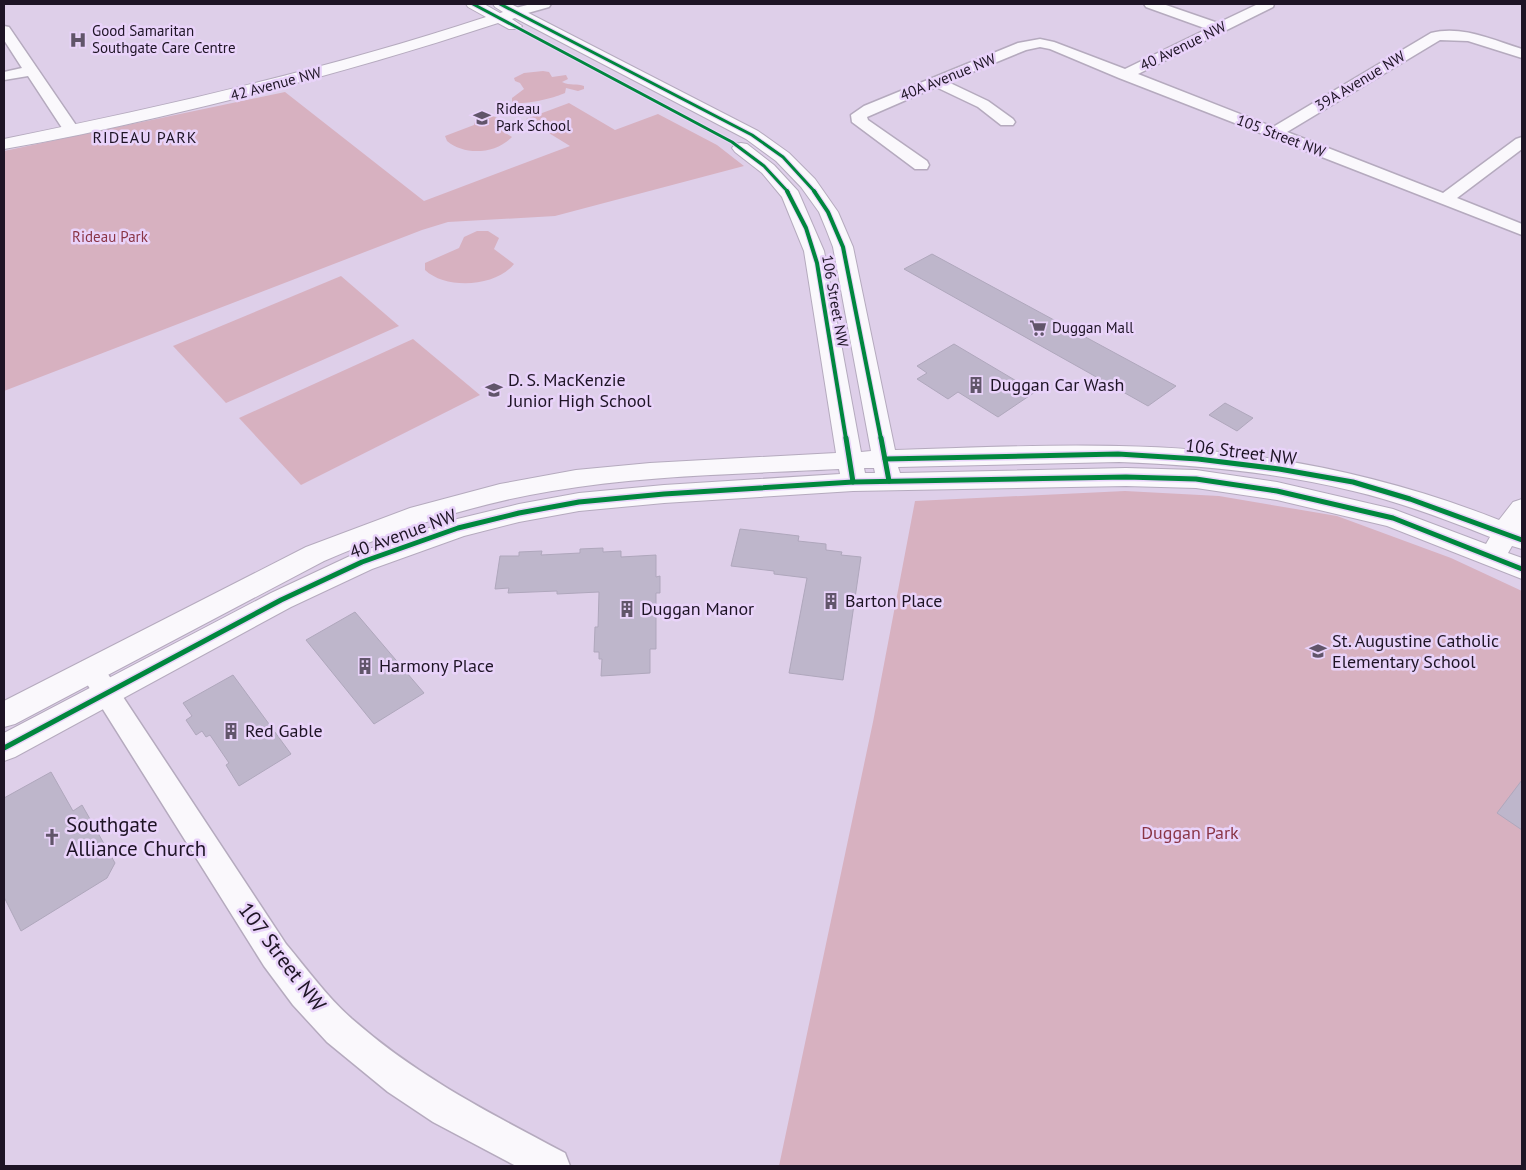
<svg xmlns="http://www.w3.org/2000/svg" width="1526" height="1170" font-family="'PT Sans',sans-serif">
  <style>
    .green { fill: #d7b1c0 }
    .building { fill: #beb6cb; stroke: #afa7bc }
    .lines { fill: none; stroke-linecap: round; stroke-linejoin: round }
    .minor-casing { stroke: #b5aabe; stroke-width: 3 }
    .tertiary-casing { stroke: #b5aabe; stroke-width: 2 }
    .minor { fill: #faf8fc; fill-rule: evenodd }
    .tertiary { fill: #faf8fc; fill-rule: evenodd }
    .cycleway-far2-casing { stroke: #e9d3fa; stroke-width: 5 }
    .cycleway-far1-casing { stroke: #e9d3fa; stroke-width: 6 }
    .cycleway-casing { stroke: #e9d3fa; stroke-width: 8 }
    .cycleway-far2 { stroke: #00873e; stroke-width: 3 }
    .cycleway-far1 { stroke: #00873e; stroke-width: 4 }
    .cycleway { stroke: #00873e; stroke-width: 5 }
    .labels { text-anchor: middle; stroke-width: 5; stroke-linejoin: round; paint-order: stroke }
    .far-poi-label { font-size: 15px; fill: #1e1425; stroke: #e9d3fa; text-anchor: start }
    .far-street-label { font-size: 15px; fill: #1e1425; stroke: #e9d3fa }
    .far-park-label { font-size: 15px; fill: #8a3546; stroke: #e9d3fa }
    .far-quarter-label { font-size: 16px; letter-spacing: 1px; fill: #1e1425; stroke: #e9d3fa }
    .poi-label { font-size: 18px; fill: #1e1425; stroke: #e9d3fa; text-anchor: start }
    .street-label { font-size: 18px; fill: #1e1425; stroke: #e9d3fa }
    .park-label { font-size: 18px; fill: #8a3546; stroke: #e9d3fa }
    .near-poi-label { font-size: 21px; fill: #1e1425; stroke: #e9d3fa; text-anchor: start }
    .near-street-label { font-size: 21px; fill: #1e1425; stroke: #e9d3fa }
  </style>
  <rect width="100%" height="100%" fill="#decfe9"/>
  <g class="green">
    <path d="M 543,71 L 549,72 L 552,77 L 566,75 L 568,79 L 562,82 C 570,86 577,83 584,86 L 584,89 L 578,91 L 566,88 L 565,93 C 554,98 523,106 512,102 L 512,98 L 524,89 L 520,83 L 515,81 L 514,78 L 524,73 Z"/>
    <path d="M 285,92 L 424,201 L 570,146 L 526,119 L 569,103 L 615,130 L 658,114 L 717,145 L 744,166 L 555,216 L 448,222 L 422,230 L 4,391 L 4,151 Z"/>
    <path d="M 490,115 L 500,119 L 494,126 L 512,137 C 495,154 465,156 447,141 L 445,136 L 474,125 L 476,119 Z"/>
    <path d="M 477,231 L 488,231 L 499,238 L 494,249 L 514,264 C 496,287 446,290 425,270 L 425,263 L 459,248 L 464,237 Z"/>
    <path d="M 341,276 L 399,326 L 226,403 L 173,346 Z"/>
    <path d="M 413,339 L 480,395 L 301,485 L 239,418 Z"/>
    <path d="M 1125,491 L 1219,496 L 1337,516 L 1451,558 L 1522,591 L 1522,1166 L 779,1166 L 873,722 L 915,501 Z"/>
  </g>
  <g class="building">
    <path d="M 932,254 L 1176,386 L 1148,406 L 904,269 Z"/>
    <path d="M 954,344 L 1035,392 L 998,417 L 958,392 L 948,399 L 917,379 L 927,373 L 917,366 Z"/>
    <path d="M 1225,403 L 1253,418 L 1237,431 L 1209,415 Z"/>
    <path d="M 740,529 L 799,536 L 798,541 L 826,544 L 826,550 L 842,552 L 841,555 L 861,557 L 843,680 L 789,673 L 807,578 L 774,574 L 774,571 L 731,566 Z"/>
    <path d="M 603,548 L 603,552 L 621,551 L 621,557 L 656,555 L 656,577 L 660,576 L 660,593 L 656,593 L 656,649 L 650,649 L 650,673 L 601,676 L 602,659 L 599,659 L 599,652 L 594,652 L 595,627 L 598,627 L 599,592 L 557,594 L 557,591 L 508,593 L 509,588 L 495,589 L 500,556 L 519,556 L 519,552 L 542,551 L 541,555 L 580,553 L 580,549 Z"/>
    <path d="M 355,612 L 424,693 L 374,724 L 306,640 Z"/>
    <path d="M 233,675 L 291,754 L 239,786 L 226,765 L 229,763 L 210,735 L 206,737 L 202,731 L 196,735 L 186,720 L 192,716 L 183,703 Z"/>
    <path d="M 51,772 L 73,811 L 82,805 L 115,863 L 107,878 L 21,931 L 4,897 L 4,798 Z"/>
    <path d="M 1522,780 L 1522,830 L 1497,813 Z"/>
  </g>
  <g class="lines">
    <g class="minor-casing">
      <g id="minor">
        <path d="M 531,4 L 551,4 L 549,7 L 517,16 L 510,12 L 512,9 Z"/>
        <path d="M 1144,4 L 1163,4 L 1218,23 L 1258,4 L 1274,4 L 1273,7 L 1138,74 L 1273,127 L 1431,33 C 1462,25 1493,40 1522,49 L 1522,58 L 1468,41 L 1440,40 L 1287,132 L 1443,193 L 1516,139 L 1522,137 L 1522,149 L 1457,198 L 1522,224 L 1522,235 L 1119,78 L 1050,49 L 1040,47 L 1026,50 L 948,82 L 988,101 L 1013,119 L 1015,122 L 1013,125 L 1001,125 L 978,107 L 936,87 L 867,117 L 868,120 L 927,161 L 929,165 L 927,169 L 915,169 L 852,122 L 851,115 L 864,106 L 1018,43 L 1040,39 L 1054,42 L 1125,69 L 1207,29 L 1146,7 Z"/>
        <path d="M 4,26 L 9,27 L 80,131 L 78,134 L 66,134 L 28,76 L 4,80 L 4,72 L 22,68 L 4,40 Z"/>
        <path d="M 91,658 L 100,662 L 286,944 C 307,969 327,997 352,1019 C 418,1077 488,1112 565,1153 L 570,1166 L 516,1166 L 433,1122 L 388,1092 L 327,1042 L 293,1005 L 264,966 L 82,676 L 78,669 L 82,662 Z"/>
      </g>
    </g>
    <g class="tertiary-casing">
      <path id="tertiary" d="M 466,4 L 484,4 L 500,13 L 503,12 L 495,7 L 493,4 L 511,4 L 758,131 L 789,153 L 815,179 L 838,212 L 853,247 L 895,450 C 969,448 1044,444 1119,446 C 1249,448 1378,472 1499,520 L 1513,502 L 1522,499 L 1522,549 L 1512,546 L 1508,553 L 1522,558 L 1522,579 L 1387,526 L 1277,500 L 1196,488 L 1126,486 L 853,491 L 664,503 L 579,511 L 519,522 L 464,536 L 372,569 L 291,607 L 15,757 L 4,761 L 4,733 L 271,593 L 352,555 L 449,521 L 519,504 L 579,493 L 664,485 L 840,474 L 839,469 C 744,474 646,475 552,491 C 473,504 398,529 324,561 L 15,724 L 4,727 L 4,701 L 306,547 L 410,508 L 500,484 L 576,470 L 650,463 L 836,453 L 804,251 L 782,197 L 762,173 L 735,152 L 732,148 L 735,144 L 741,143 L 747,144 L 774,165 L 798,191 L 824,251 L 861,452 L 871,451 L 833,247 L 826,229 L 819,212 L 801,187 L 776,161 L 746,139 L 515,18 L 512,19 L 522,26 L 519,29 L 509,29 L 498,23 C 386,60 273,91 159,117 C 108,129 56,140 4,149 L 4,139 C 167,106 328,69 486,17 L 468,7 ZM 1119,462 C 1197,465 1276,472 1353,491 C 1400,502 1445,519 1490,537 L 1486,544 L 1393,509 L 1277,482 L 1196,470 L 1126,468 L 900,473 L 898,467 ZM 864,468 L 874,468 L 875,473 L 865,473 Z"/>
    </g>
    <use href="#minor" class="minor"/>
    <use href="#tertiary" class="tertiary"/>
    <g class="cycleway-far2-casing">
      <g id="cycleway-far2">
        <path d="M 473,4 L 732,142 L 764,166 L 788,192"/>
        <path d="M 500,4 L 752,135 L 783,157 L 815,192"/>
      </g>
    </g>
    <g class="cycleway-far1-casing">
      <g id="cycleway-far1">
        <path d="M 787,191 L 806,228 L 817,263 L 846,439"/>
        <path d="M 814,191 L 828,212 L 843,247 L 881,439"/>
      </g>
    </g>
    <g class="cycleway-casing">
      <g id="cycleway">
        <path d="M 846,438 L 853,482"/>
        <path d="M 881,438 L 889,481"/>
        <path d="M 885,459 L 1118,454 L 1198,459 L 1279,469 L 1353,482 L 1410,499 L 1522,540"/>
        <path d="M 4,748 L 281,600 L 362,562 L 458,528 L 519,513 L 579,502 L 664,494 L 853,482 L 1126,477 L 1196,479 L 1277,491 L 1393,518 L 1522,569"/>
      </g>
    </g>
    <use href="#cycleway-far2" class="cycleway-far2"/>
    <use href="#cycleway-far1" class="cycleway-far1"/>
    <use href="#cycleway" class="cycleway"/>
  </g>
  <defs>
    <g id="hospital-bare" transform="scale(1.35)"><path d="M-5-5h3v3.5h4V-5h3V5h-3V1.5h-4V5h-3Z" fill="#61556a" stroke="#e9d3fa" stroke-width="2.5" paint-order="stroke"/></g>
    <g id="school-bare" transform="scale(1.35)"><path d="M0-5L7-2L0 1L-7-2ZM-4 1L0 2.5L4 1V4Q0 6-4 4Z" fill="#61556a" stroke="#e9d3fa" stroke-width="2.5" paint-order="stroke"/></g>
    <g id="supermarket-bare" transform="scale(1.35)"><path d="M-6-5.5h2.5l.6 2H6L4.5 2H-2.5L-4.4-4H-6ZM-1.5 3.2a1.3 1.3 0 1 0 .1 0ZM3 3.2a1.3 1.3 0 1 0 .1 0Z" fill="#61556a" stroke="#e9d3fa" stroke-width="2.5" paint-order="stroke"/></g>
    <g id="building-bare" transform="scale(1.35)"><path d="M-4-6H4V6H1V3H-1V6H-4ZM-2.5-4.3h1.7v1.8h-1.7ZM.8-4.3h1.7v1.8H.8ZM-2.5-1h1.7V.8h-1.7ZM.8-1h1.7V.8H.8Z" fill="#61556a" stroke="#e9d3fa" stroke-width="2.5" paint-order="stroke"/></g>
    <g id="church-bare" transform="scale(1.35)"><path d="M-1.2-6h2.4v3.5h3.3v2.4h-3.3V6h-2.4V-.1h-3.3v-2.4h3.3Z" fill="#61556a" stroke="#e9d3fa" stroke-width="2.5" paint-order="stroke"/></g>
  </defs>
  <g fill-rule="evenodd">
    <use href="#hospital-bare" x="78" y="40"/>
    <use href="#school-bare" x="482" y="118"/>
    <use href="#supermarket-bare" x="1038" y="328"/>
    <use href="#building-bare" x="976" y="385"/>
    <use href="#school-bare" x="494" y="390"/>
    <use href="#building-bare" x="831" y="601"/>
    <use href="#building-bare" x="627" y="609"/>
    <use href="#school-bare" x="1318" y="651"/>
    <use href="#building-bare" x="365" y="666"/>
    <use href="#building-bare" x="231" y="731"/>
    <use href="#church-bare" x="52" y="837"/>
  </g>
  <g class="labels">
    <g class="far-poi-label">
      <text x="92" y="36">Good Samaritan<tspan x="92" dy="17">Southgate Care Centre</tspan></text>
      <text x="496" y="114">Rideau<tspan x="496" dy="17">Park School</tspan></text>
      <text x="1052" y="333">Duggan Mall</text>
    </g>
    <g class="far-street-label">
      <text transform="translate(1183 46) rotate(-26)" y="5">40 Avenue NW</text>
      <text transform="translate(948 77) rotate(-22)" y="5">40A Avenue NW</text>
      <text transform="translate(1360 81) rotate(-31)" y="5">39A Avenue NW</text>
      <text transform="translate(276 84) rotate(-15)" y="5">42 Avenue NW</text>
      <text transform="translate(1281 136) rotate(21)" y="5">105 Street NW</text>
      <text transform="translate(835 301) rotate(80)" y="5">106 Street NW</text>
    </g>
    <g class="far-park-label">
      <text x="110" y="242">Rideau Park</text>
    </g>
    <g class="far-quarter-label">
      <text x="145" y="143">RIDEAU PARK</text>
    </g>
    <g class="poi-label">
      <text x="508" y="386">D. S. MacKenzie<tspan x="508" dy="21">Junior High School</tspan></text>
      <text x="990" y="391">Duggan Car Wash</text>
      <text x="845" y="607">Barton Place</text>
      <text x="641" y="615">Duggan Manor</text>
      <text x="1332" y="647">St. Augustine Catholic<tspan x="1332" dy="21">Elementary School</tspan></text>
      <text x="379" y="672">Harmony Place</text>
      <text x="245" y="737">Red Gable</text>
    </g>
    <g class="street-label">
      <text transform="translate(1241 452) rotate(7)" y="6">106 Street NW</text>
      <text transform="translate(403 534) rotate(-20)" y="6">40 Avenue NW</text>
    </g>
    <g class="park-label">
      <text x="1190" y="839">Duggan Park</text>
    </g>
    <g class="near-poi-label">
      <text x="66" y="832">Southgate<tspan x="66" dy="24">Alliance Church</tspan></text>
    </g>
    <g class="near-street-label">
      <text transform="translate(282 957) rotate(53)" y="7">107 Street NW</text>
    </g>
  </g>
  <rect width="1526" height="1170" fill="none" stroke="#1e1425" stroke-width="10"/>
</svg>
